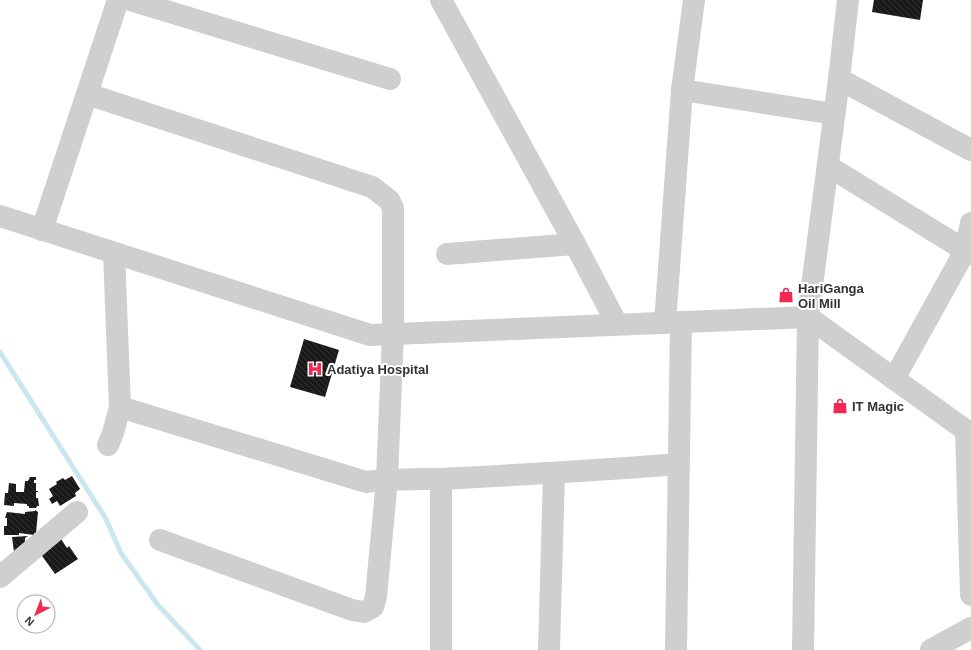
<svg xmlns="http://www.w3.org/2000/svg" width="971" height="650" font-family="Arial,sans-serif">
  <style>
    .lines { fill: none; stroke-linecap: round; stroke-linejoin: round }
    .stream { stroke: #cae6f0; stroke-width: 5 }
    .building { fill: url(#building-back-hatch) }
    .minor { stroke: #cfcfcf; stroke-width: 22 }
    .labels { text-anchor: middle; stroke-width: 4; stroke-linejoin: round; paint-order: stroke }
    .poi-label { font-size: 13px; font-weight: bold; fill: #323232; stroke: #fff; text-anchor: start }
  </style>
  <defs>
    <pattern id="building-back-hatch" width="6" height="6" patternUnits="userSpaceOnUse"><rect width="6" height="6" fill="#191919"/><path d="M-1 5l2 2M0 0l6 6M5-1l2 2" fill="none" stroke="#323232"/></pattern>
  </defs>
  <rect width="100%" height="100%" fill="#fff"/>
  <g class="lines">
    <path class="stream" d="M 0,352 L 106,519 L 121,553 L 158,605 L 200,650"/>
  </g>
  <g class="building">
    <path d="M 874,0 L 923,0 L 920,20 L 872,12 Z"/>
    <path d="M 304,339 L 339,350 L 325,397 L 290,387 Z"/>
    <path d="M 72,476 L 80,489 L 75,493 L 76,496 L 60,506 L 57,501 L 52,504 L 49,499 L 53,496 L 49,489 L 57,484 L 56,482 L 63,478 L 65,480 Z"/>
    <path d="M 30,477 L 36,477 L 36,480 L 34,480 L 34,483 L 36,483 L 36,491 L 38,491 L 38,492 L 36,492 L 36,498 L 38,498 L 39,506 L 37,506 L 36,508 L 29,508 L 29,506 L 27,506 L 27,504 L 14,503 L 14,506 L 4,505 L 5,493 L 8,493 L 9,483 L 16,484 L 16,492 L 24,492 L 25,481 L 28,481 Z"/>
    <path d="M 35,510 L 38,512 L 36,533 L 34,533 L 34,535 L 19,533 L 19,535 L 4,535 L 4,526 L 7,526 L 7,518 L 5,518 L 7,512 L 25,514 L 25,512 L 35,511 Z"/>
    <path d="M 28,536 L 25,538 L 25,542 L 14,552 L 12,537 Z"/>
    <path d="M 61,539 L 67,548 L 69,546 L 78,559 L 55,574 L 40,553 Z"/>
  </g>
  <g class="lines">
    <g class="minor">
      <path d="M 130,0 L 390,79"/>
      <path d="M 441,0 L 575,244 L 617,324"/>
      <path d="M 839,79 L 971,150"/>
      <path d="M 682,90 L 834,114"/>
      <path d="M 87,94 L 372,187 L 389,200 L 393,208 L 393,334 L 387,479 L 376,597 L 373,607 L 364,612 L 352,610 L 160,540"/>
      <path d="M 828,166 L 971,254"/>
      <path d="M 0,216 L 370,335 L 808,317 L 971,434"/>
      <path d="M 42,230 L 118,0"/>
      <path d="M 447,254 L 575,244"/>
      <path d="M 665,323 L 682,90 L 694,0"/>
      <path d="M 894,379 L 965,251 L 971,223"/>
      <path d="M 120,407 L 366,482 C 397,478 428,480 460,478 C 533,474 606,470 679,464"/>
      <path d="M 966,430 L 971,595"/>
      <path d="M 108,445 L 113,433 L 120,407 L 114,253"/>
      <path d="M 0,577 L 77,512"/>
      <path d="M 441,650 L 441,479"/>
      <path d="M 549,650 L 554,473"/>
      <path d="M 676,650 L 681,322"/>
      <path d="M 803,650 L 808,317 L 839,79 L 848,0"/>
      <path d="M 931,650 L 971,628"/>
    </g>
  </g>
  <defs>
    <g id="shop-bare" transform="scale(1.2)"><path d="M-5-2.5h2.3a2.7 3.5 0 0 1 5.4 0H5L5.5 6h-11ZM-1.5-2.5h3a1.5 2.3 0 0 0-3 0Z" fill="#f32954" stroke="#fff" stroke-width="2.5" paint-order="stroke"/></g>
    <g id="hospital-bare" transform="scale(1.2)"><path d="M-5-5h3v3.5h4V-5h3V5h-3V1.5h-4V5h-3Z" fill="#f32954" stroke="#fff" stroke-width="2.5" paint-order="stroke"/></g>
  </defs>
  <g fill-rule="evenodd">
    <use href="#shop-bare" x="786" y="295"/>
    <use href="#hospital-bare" x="315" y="369"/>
    <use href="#shop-bare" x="840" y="406"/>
  </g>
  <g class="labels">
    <g class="poi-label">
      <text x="798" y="293">HariGanga<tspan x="798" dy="15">Oil Mill</tspan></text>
      <text x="327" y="374">Adatiya Hospital</text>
      <text x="852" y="411">IT Magic</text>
    </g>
  </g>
  <g transform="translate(36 614) rotate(222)"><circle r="19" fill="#ffffff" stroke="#adadad"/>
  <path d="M0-3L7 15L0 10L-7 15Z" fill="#f32954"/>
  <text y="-6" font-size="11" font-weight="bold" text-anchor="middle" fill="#323232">N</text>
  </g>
</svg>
